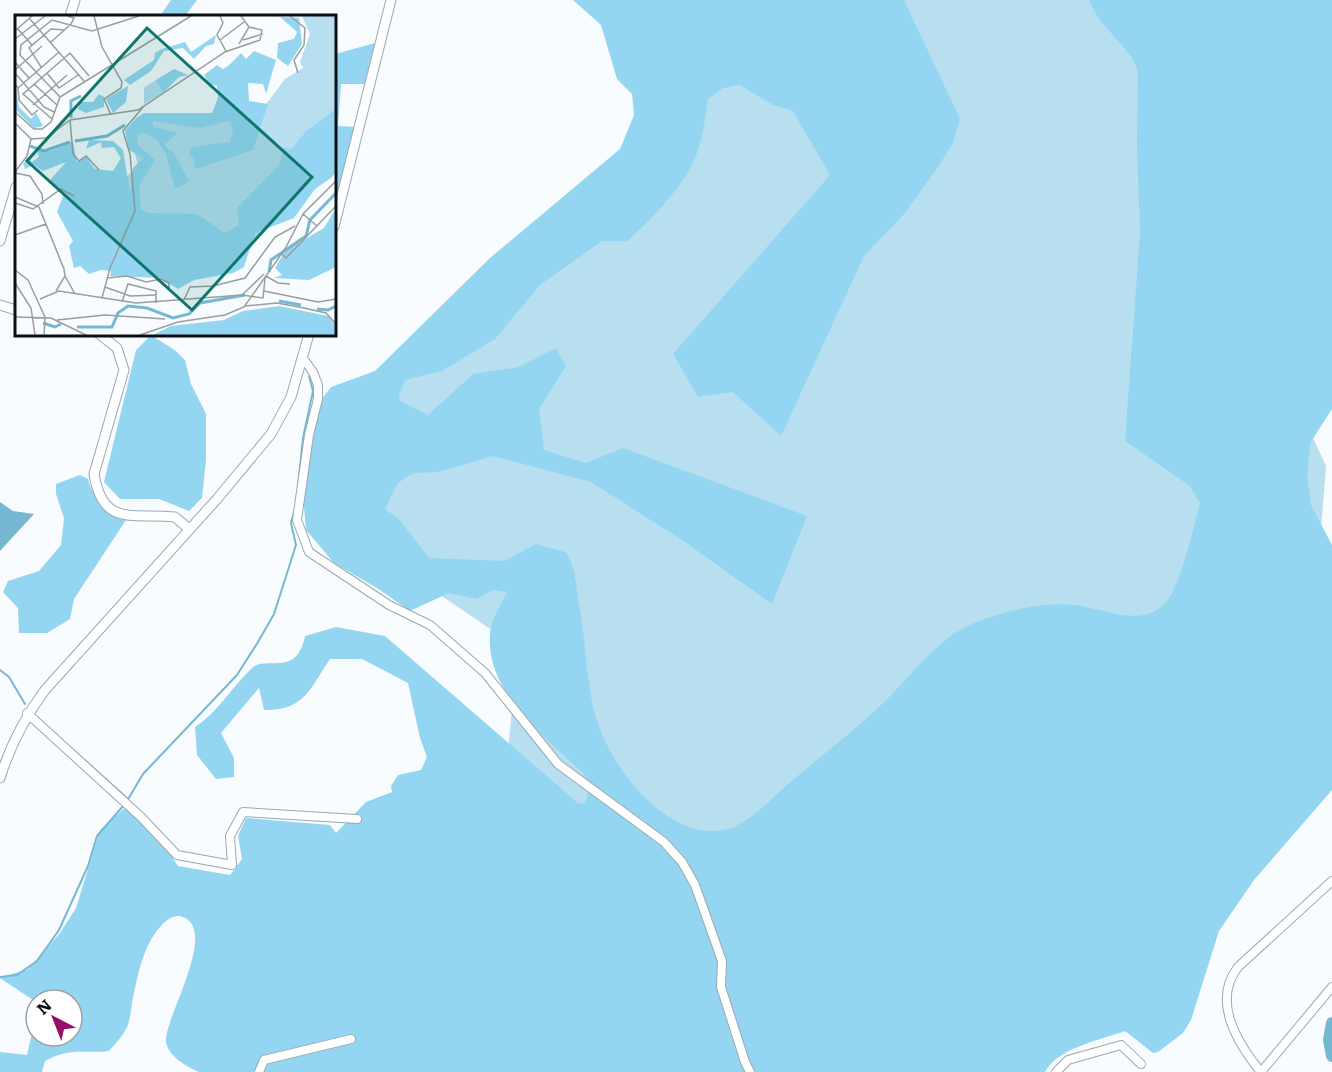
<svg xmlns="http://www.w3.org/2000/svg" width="1332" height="1072" font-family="Literata,serif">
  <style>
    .green { fill: #b7dff0 }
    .forest { fill: #94d6f1 }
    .water { fill: #76b8d2 }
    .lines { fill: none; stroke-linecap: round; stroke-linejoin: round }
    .stream { stroke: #76b8d2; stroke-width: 2 }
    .river { stroke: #76b8d2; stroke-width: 12 }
    .minor-casing { stroke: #99a9b0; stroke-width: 10 }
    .tertiary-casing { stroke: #99a9b0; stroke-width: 11 }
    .minor { stroke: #fff; stroke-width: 8 }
    .tertiary { stroke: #fff; stroke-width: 9 }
    .inset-river { fill: none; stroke: #76b8d2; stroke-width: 3 }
    .inset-road { fill: none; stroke: #999ea0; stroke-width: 1.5 }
    .view { fill: #0f766e; fill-opacity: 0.15; stroke: #0f766e; stroke-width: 3 }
    .inset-edge { fill: none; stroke: #0a1013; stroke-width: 3 }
  </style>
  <rect width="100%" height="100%" fill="#f9fcfe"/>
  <path class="green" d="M 883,0 L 1332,0 L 1332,256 L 1290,388 L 1326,466 L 1312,641 L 1203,654 L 1076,720 L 972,881 L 883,925 L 920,1040 L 871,1072 L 824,1072 L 753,933 L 596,873 L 506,771 L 518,648 L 326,517 L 343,486 L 374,391 L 468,326 L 668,124 L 738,68 L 796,90 L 852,141 L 739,335 L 789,361 L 937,129 Z"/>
  <g class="forest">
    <path d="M 171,0 L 197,0 L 185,16 L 160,16 Z"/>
    <path d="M 573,0 L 904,0 L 960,119 L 953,143 L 936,170 L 904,214 L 864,256 L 781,436 L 733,392 L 698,397 L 673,354 L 830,175 L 793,111 L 773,105 L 740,85 L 723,88 L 708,99 C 705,118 703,140 695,158 C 684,186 649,222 627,241 L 602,241 L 540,285 L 495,339 L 442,371 L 405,380 L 399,396 L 400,401 L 428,415 L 473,374 L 519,367 L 556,348 L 566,366 L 539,409 L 544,450 L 586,463 L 623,448 L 807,516 L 772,604 L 682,540 L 591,482 L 493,456 L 438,472 L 413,473 L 398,483 L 385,509 L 399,519 L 429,558 L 504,561 L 536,544 L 565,552 C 576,565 576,588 579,604 C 585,637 586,670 592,702 C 601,748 637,802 680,823 C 694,831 712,833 728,829 C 749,823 771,799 787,785 C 817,759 849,735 878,708 C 902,686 921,659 948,638 C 976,616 1038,601 1074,605 C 1104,608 1144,630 1167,601 C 1180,586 1195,524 1200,503 L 1190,486 L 1125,441 L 1140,233 L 1137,144 L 1138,71 L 1131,56 L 1098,18 L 1089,0 L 1332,0 L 1332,409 L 1310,443 L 1307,478 L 1311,505 L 1332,545 L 1332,790 L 1254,880 L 1219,931 L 1191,1020 L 1183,1033 L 1158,1052 L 1153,1053 L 1125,1031 C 1101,1040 1057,1048 1045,1072 L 199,1072 C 187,1067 168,1056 166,1042 C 163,1020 222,926 180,916 C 172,915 165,921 161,926 C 142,947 138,976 132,1002 C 131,1011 130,1022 126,1029 C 122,1037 115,1044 109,1051 C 83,1054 71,1047 45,1061 L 42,1072 L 0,1072 L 0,1052 L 27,1055 L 36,1015 L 36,1036 L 72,1036 L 72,1000 L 36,1002 L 0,978 L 28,969 L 60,933 L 76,908 L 100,830 L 128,805 L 144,815 L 178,866 L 230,875 L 242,859 L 238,836 L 246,818 L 330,825 L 336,833 L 366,802 L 392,792 L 391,786 L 398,775 L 421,770 L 427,757 L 420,738 L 408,683 L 362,659 L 330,659 C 310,689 304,711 264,710 L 259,688 L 221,733 L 234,758 L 234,777 L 216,779 L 197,755 L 195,727 C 218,712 232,687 252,668 C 266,655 297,678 305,636 L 336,627 L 385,636 L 578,803 L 583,804 C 591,795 589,785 584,774 C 547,739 485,693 490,634 C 491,619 501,605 507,592 L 493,590 L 476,599 L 449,593 L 410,611 L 380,590 L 334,563 L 306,530 L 302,485 L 312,443 L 317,405 L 331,387 L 375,371 L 490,258 L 620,149 L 634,115 L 632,94 L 617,79 L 601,25 Z"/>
    <path d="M 375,43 L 365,84 L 341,84 L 338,126 L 355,127 L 335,210 L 335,54 Z"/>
    <path d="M 151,335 L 176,351 L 185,360 L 191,384 L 206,414 L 206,460 L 202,498 L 189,511 L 159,499 L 120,499 L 104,482 L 136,350 Z"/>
    <path d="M 80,475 L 88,479 C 93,500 108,510 126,520 L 74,599 L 70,619 L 47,633 L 19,633 L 18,608 L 3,592 L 8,581 L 39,571 L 61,545 L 64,518 L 56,494 L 56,484 Z"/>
  </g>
  <path class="water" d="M 0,502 L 13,511 L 34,514 L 0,551 Z"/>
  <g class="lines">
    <g class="stream">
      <path d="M 298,486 L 303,438 L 313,391 L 309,376"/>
      <path d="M 0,670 L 9,677 L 25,704"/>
      <path d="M 70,747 L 128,799"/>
      <path d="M 127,801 L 143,774 L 237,675 L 258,642 L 274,614 L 296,545 L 291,523 L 294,512"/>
      <path d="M 0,977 L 17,975 L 37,961 L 59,930 L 88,866 L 97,836 L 124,805"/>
    </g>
    <path class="river" d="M 1332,1023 L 1329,1040 L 1332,1056"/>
    <g class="minor-casing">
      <g id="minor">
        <path d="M 302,357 L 313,372 L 318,385 L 318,399 L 309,435 L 297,520 L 309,552 L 389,605 L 430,625 L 485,673 L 558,764 L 664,842 L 682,862 L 695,885 L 722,961 L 721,987 L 745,1062 L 750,1072"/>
        <path d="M 27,713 L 141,817 L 177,855 L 232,865 L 230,836 L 243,812 L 357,819"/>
        <path d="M 259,1072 L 264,1060 L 351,1039"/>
        <path d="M 1056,1072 L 1068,1060 L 1121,1045 L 1141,1064"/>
        <path d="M 1261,1072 C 1238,1044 1211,1002 1238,967 L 1332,881"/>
        <path d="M 1261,1072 L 1332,987"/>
      </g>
    </g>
    <g class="tertiary-casing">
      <g id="tertiary">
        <path d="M 70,16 L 75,0"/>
        <path d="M 334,227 L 391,0"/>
        <path d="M 0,241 L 16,187"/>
        <path d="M 0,305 L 16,310"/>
        <path d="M 99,334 L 117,348 L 124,370 L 94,474 C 103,529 135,512 175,517 L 189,529"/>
        <path d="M 0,778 C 10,746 25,717 45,690 L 217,499 L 271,434 L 291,397 L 309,334"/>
      </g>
    </g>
    <use href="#minor" class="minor"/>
    <use href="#tertiary" class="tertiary"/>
  </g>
  <g transform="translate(15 15)">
    <rect width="321" height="321" fill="#f9fcfe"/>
    <path d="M 287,1 L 321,1 L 321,141 L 249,205 L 244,219 L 223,239 L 130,245 L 108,165 L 123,151 L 114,114 L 134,103 L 216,104 L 233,134 L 248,93 L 270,64 L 288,53 L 285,47 L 295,19 ZM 141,65 L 148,78 L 129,89 L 129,73 Z" fill="#b7dff0"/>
    <path d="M 253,1 L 284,3 L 287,29 L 273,51 L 262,43 L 263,28 L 279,24 L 282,17 L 265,2 ZM 201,20 L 199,29 L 191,31 L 179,44 L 168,33 L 149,36 L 136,56 L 115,70 L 109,65 L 139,45 L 140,38 L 147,34 L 170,27 L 176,37 ZM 239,36 L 261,45 L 251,79 L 248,69 L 233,68 L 234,86 L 253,89 L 238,135 L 180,154 L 179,144 L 174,140 L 176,132 L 215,127 L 218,115 L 214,106 L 185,113 L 138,106 L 138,112 L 162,118 L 149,130 L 159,138 L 174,167 L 160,174 L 151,139 L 142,125 L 130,118 L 122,119 L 123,130 L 140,145 L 124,171 L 126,194 L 132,198 L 182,199 L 210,218 L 224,210 L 222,193 L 265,149 L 268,133 L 277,134 L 291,116 L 321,94 L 321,157 L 316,163 L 300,174 L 279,203 L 240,218 L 229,252 L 218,258 L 179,265 L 163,274 L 146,263 L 95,261 L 96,256 L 86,255 L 74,259 L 65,251 L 59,253 L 54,231 L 58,226 L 42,197 L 48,181 L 35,165 L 51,147 L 28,156 L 19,150 L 10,154 L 8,149 L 13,143 L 17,147 L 24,142 L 22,134 L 35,136 L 58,127 L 62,147 L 71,142 L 80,154 L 98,156 L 106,143 L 99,132 L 87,133 L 86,127 L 71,134 L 74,125 L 98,126 L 108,135 L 115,178 L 118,153 L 128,143 L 114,135 L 110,116 L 121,103 L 129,98 L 197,98 L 203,83 L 202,71 L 194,69 L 189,60 L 202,50 L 208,54 L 213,51 L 226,38 L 231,44 ZM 159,54 L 173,60 L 164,62 L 148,78 L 141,65 ZM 0,71 L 4,92 L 16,104 L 21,98 L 28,111 L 19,113 L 0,94 ZM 113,71 L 111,87 L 98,98 L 91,84 ZM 84,79 L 89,82 L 89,92 L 71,98 L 63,94 L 66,87 L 78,87 ZM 321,193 L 321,252 L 294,265 L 259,263 L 267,260 L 260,253 L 270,236 L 309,213 ZM 264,291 L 313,301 L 321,311 L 321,320 L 138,320 L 156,311 L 209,305 L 228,296 Z" fill="#94d6f1"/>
    <path class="inset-river" d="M 56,103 L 56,86 L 66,81M 60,126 L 92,121 L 110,110M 15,131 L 29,136 L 55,127M 254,257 L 256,245 L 291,221 L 295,205 L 321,178M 264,286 L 286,290M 302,294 L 313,295 L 321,291M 28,308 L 40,312 L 46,309M 62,312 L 97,312 L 103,298 L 113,291 L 132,293 L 158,303 L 174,299 L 185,288 L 230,280"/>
    <path class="inset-road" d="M 79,1 L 87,32 L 107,67 L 106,73 L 89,84 L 96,100M 205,1 L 208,8 L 202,20 L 211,36M 275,1 L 290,13 L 289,30 L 279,45 L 283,58M 14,3 L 69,66M 2,13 L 17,30M 1,15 L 17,1M 0,24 L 30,1M 205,25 L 229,7M 228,25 L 248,19M 35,28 L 56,9 L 59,3 L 53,1M 224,29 L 234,12 L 226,1M 0,47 L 14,63M 26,52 L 14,33 L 36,14 L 50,15M 0,55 L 27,31M 0,58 L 29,92 L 39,97M 32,58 L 44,73 L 63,60M 0,69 L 3,73 L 44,37M 19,69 L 42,90M 3,73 L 4,85 L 17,100 L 23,95M 45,82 L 5,40 L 6,30 L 37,5 L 77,16 L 124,1M 45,82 L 176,1M 18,90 L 52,60M 0,97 L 19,114 L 27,114 L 36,107 L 45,82M 37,104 L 8,79 L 55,38 L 74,61M 55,105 L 58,139 L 64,146 L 71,141 L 84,155M 0,108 L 16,124M 16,124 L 31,123 L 55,105 L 123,95 L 210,37 L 245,25 L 247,15 L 234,12M 0,157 L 12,141 L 16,124M 0,158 L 15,161 L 27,179 L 28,189M 0,182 L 24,192 L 49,254 L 50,261 L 41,276M 0,188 L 18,194 L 46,174 L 59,181M 288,199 L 302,211M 0,220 L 31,209M 267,239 L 271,243 L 321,191M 0,255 L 13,265 L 30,302M 50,261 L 60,279M 251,261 L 263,268 L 275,269M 92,263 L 112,261 L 131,267 L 146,264 L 154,268 L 154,273M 0,268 L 16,293 L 20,320M 90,272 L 115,281 L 142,280M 249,276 L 303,287 L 321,284M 227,280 L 249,259M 87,283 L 95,253 L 120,196 L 115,139 L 108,116 L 129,91M 25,284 L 44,276 L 121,288 L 227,280 L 248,283 L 250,263M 107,287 L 113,269 L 141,276 L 141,288M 168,287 L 175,272 L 198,271 L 230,263 L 260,222 L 280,211M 230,291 L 262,288 L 289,293 L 311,298 L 321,309M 0,302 L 36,303 L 71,320M 42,305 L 90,300 L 150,304M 29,320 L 30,302M 125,320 L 163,307 L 210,300 L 229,292 L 270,234 L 288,199 L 321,166"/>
    <path class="view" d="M 132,13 L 297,162 L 177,295 L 12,146 Z"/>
    <rect width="321" height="321" class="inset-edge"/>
  </g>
  <g transform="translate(54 1018) rotate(318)"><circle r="28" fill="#ffffff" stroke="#9d9fa1" stroke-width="1.5"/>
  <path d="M0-4.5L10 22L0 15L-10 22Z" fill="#951169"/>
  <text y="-9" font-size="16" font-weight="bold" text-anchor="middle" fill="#0a1013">N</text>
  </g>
</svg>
